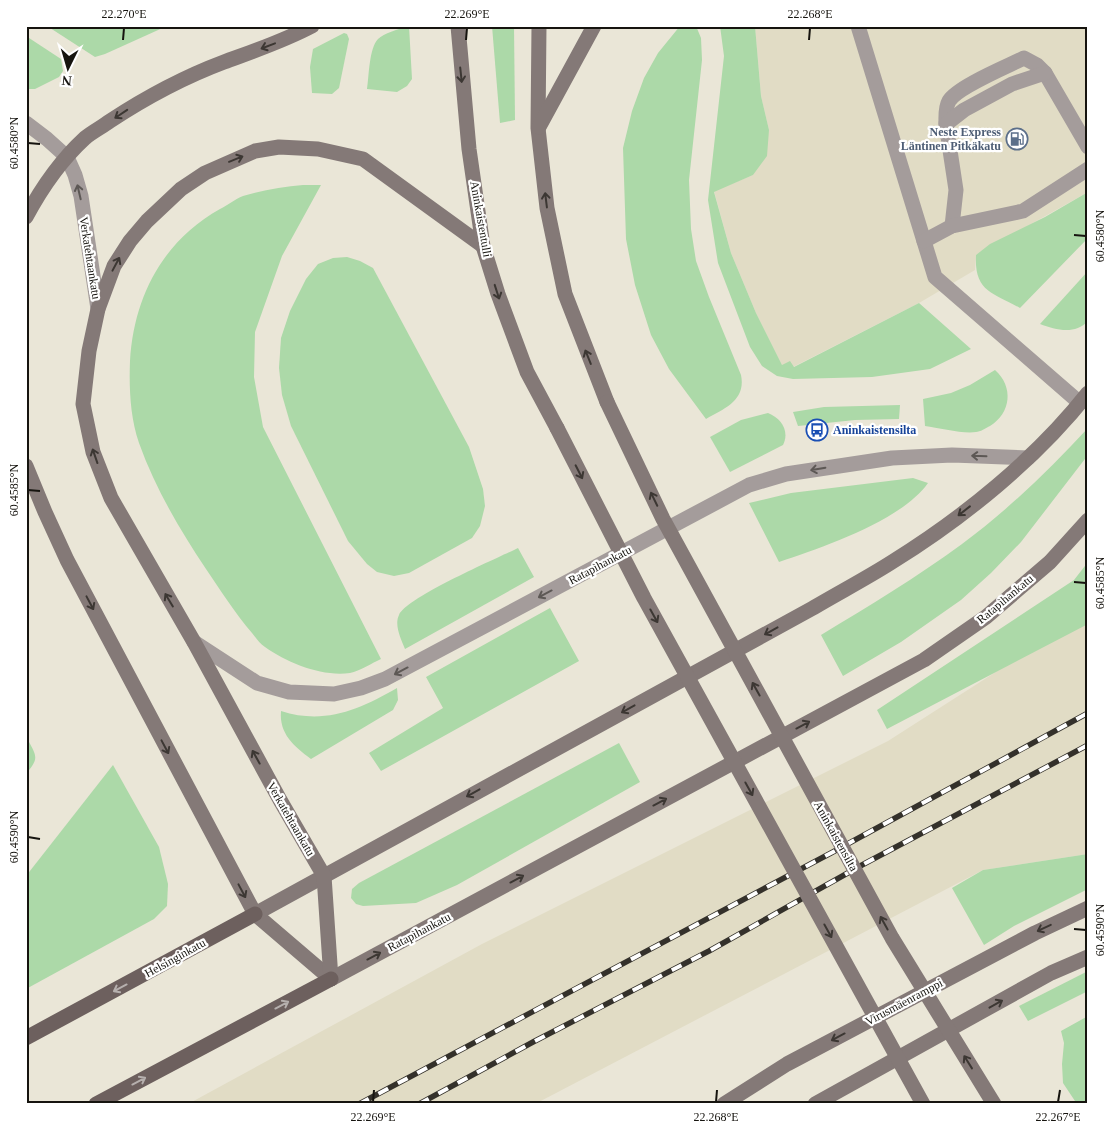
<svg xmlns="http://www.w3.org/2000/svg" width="1114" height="1130" font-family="'Times New Roman',serif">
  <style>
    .built { fill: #e1dcc5 }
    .green { fill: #acd9a8 }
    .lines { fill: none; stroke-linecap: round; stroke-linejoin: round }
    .service { stroke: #a49c9b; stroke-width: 15 }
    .minor { stroke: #a49c9b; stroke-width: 15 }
    .secondary { stroke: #847977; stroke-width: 15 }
    .primary { stroke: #6d605e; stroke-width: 15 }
    .rail-casing { stroke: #34312b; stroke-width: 5.5 }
    .rail { stroke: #fff; stroke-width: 4; stroke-dasharray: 11; stroke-linecap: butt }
    .secondary-bridge { stroke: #847977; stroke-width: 15 }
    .oneway { stroke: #3c3733 }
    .oneway2 { stroke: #5d5855 }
    .oneway3 { stroke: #b6b0ae }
    .ticks { fill: none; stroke: #16140f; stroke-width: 2 }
    .labels { text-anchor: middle; stroke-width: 4.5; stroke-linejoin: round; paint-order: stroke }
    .service-label { font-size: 12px; font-weight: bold; fill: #4e5e75; stroke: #fff; text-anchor: end }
    .street-label { font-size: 12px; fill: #16140f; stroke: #fff }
    .transit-label { font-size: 12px; font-weight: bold; fill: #164399; stroke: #fff; text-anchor: start }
    .neatline { fill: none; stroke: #16140f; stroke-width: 2 }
    .ticks-label { font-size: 12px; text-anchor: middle; fill: #16140f }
  </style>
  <rect width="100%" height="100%" fill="#eae6d7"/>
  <g class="built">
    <path d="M 755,26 L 1088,26 L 1088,192 L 976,255 L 975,270 L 919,303 L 793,367 L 782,365 L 756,313 L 731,253 L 714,191 L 753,175 L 769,130 L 761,96 Z"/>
    <path d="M 1088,613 L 1088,854 L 983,870 L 535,1104 L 188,1104 L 482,944 L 888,741 Z"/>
  </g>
  <g class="green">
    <path d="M 47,26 L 167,26 L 105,54 L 95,57 Z"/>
    <path d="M 406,26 L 409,26 L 412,79 L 407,86 L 397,92 L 367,89 C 369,77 369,48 378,39 C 384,33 398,30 406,26 Z"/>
    <path d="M 492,26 L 514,26 L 515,120 L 500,123 Z"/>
    <path d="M 680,26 L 696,26 L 701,38 L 702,60 L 689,180 L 691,229 L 696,261 L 709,297 L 741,375 C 746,400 726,408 706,419 L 669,369 L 651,335 L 635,285 L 626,239 L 623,148 L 632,111 L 644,78 L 658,53 Z"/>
    <path d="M 720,26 L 755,26 L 761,96 L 769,130 L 767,156 L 753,175 L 714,192 L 731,253 L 756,313 L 782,365 L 790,361 L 794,367 L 919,303 L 971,349 L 930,369 L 872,377 L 793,379 L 777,376 L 762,366 L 750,347 L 718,263 L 708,200 L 724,56 Z"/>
    <path d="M 344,33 L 347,34 L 349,39 L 339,88 L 332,94 L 312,93 L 310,67 L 313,49 Z"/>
    <path d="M 26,36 L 61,59 L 63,71 L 59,77 L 35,89 L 26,89 Z"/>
    <path d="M 303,185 L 321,185 L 282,256 L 255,332 L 254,377 L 263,427 L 381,659 C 372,663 360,671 350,673 C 322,677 288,663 265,647 C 260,644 256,638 252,633 C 235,613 221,591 206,569 C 180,530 155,488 139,443 C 130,417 129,387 130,361 C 134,296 163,241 220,209 C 228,205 235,199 243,196 C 262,190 283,187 303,185 Z"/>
    <path d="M 1088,192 L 1088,238 L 1020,308 C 993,293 974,292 976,255 L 990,244 L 1045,217 Z"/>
    <path d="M 347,257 L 360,261 L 373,268 L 469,447 L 483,489 L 485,506 L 480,526 L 472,538 L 409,573 L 394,576 L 377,572 L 367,564 L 348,541 L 291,426 L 282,395 L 279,368 L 281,338 L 290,311 L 306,279 L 318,264 L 333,258 Z"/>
    <path d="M 1088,271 L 1088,321 C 1075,335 1056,330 1040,324 Z"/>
    <path d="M 995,370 C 1014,387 1011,413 990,426 C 986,428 980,432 976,432 C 963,434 939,428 925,426 L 923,399 L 951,393 L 970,385 Z"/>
    <path d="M 900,405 L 899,419 L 855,420 L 798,426 L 793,412 L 824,407 Z"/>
    <path d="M 768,413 C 781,418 790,431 783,445 L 730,472 L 710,437 L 741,420 Z"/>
    <path d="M 1088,428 L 1088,455 L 1021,542 L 991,573 L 961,600 L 901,642 L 843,676 L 821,635 C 869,606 917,577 962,544 C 1008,510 1049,470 1088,428 Z"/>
    <path d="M 913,478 L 928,483 C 901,521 823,547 779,562 L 749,503 L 791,493 Z"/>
    <path d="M 518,548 L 534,577 L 405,649 C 401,639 394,625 399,615 C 407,597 496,559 518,548 Z"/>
    <path d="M 1088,562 L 1088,624 L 887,729 L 877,710 L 1074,580 Z"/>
    <path d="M 550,608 L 579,661 L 381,771 L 369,753 L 443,708 L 426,677 Z"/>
    <path d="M 397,688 L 398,700 L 393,710 L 311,759 C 294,746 279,734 281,711 C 324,725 359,710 397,688 Z"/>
    <path d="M 26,740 L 28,740 C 37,757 39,758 26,774 Z"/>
    <path d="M 619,743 L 640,782 L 457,885 L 416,903 L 363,906 L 356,904 L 351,898 L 352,889 L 359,883 Z"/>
    <path d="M 113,765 L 159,847 L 168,884 L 167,906 L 154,919 L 26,989 L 26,876 Z"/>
    <path d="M 1088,854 L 1088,889 L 1014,926 L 984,945 L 952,888 L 983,870 Z"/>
    <path d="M 1088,971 L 1088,991 L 1028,1021 L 1019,1006 Z"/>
    <path d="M 1088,1016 L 1088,1104 L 1077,1104 L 1063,1083 L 1062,1064 L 1064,1043 L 1061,1031 Z"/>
  </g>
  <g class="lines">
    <g class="service">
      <path d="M 858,26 L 935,277 L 1080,403"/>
      <path d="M 946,124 C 946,117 945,108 949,101 C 957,87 1008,66 1024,58 L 1037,65 L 1045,73 L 1088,147"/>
      <path d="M 952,226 L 956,190 L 946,124 L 964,110 L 1012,84 L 1045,73"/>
      <path d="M 924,241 L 952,226 L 1023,211 L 1088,169"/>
      <path d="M 194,642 L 257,683 L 289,692 L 334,694 L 361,688 L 385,679 L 749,485 L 786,474 L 892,458 L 952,455 L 1028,458"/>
    </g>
    <path class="minor" d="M 26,123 L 47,139 L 67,157 L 75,175 L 81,196 L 98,309"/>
    <g class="secondary">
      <path d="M 458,26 L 469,149 L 483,246 L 498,294 L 527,372 L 557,428"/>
      <path d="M 539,26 L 538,128 L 547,208 L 565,294 L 607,402"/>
      <path d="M 539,127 L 594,26"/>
      <path d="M 26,217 C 41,189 61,160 85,138 C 92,132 102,127 110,121 C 145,98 184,77 224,62 C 254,51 284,41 312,26"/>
      <path d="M 26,466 L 45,512 L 67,560 L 255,914 L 331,979"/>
      <path d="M 255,914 L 813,608 C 840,592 867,578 892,562 C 963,518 1036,459 1088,393"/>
      <path d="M 331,979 L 324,876 L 280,800 L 194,642 L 111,498 L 93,452 L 83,404 L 89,351 L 98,309 L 114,266 L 130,241 L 147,221 L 181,189 L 205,173 L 255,151 L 279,147 L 318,149 L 363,159 L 483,246"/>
      <path d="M 331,979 L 924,660 L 986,617 L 1050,562 L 1088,520"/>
      <path d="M 724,1104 L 787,1064 L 1035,933 L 1088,908"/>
      <path d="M 815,1104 L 1051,973 L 1088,957"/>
    </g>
    <g class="primary">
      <path d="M 26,1038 L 255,914"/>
      <path d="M 96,1104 L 331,979"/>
    </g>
    <g class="rail-casing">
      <g id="rail">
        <path d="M 359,1104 L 831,853 L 1088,713"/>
        <path d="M 419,1104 L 533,1042 L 709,951 L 862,865 L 1088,745"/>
      </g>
    </g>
    <use href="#rail" class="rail"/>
    <g class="secondary-bridge">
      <path d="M 607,402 L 663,519 L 892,938 L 994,1104"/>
      <path d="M 557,428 L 644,598 L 923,1104"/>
    </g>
  </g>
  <defs><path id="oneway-shaft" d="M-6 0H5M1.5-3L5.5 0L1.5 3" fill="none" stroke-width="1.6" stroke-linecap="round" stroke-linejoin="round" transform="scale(1.25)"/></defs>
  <g class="oneway">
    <use href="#oneway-shaft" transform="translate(268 46) rotate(159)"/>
    <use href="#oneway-shaft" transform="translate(461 75) rotate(84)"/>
    <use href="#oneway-shaft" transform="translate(121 114) rotate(146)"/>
    <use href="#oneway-shaft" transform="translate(236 159) rotate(-22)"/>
    <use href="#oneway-shaft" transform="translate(546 200) rotate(-97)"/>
    <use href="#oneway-shaft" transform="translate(116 264) rotate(-62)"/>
    <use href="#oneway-shaft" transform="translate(497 292) rotate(72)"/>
    <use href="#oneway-shaft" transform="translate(588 357) rotate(-112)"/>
    <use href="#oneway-shaft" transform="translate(95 456) rotate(-109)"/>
    <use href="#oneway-shaft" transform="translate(579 472) rotate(63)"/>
    <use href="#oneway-shaft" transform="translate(654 499) rotate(-116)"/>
    <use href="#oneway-shaft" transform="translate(964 511) rotate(142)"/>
    <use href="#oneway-shaft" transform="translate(169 600) rotate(-121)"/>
    <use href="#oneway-shaft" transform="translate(90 603) rotate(62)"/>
    <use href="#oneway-shaft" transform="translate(654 616) rotate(61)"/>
    <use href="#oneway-shaft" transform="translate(771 631) rotate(151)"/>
    <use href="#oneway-shaft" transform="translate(756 689) rotate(-119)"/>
    <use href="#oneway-shaft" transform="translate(628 709) rotate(151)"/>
    <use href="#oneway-shaft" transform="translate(803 725) rotate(-28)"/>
    <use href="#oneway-shaft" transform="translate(165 747) rotate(62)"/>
    <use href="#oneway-shaft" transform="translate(256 757) rotate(-119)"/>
    <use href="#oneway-shaft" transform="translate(749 789) rotate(61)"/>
    <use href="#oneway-shaft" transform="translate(473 793) rotate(151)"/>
    <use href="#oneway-shaft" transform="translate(660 802) rotate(-28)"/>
    <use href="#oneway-shaft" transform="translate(517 879) rotate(-28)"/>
    <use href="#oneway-shaft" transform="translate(242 891) rotate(62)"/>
    <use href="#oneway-shaft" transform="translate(884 923) rotate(-119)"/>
    <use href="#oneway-shaft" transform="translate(1044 928) rotate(155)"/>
    <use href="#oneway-shaft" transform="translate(828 931) rotate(61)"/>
    <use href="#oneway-shaft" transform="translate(374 956) rotate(-28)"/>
    <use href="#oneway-shaft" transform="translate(996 1004) rotate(-29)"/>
    <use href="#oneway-shaft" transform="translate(838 1037) rotate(152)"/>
    <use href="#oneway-shaft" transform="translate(968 1062) rotate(-122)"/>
  </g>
  <g class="oneway2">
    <use href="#oneway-shaft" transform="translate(79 192) rotate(-103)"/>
    <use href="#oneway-shaft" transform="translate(979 456) rotate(-178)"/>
    <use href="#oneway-shaft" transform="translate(818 469) rotate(170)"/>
    <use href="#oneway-shaft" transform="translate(545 594) rotate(152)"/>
    <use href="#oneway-shaft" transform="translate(401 671) rotate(152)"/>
  </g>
  <g class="oneway3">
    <use href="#oneway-shaft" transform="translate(120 988) rotate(152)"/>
    <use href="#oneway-shaft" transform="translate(282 1005) rotate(-28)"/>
    <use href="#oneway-shaft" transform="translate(139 1081) rotate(-28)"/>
  </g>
  <path class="ticks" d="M 123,40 L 124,28M 466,40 L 467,28M 809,40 L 810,28M 28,143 L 40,144M 1074,235 L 1086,236M 28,490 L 40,491M 1074,582 L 1086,583M 28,837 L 40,839M 1074,929 L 1086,930M 373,1102 L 374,1090M 716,1102 L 717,1090M 1058,1102 L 1060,1090"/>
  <defs>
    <g id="fuel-ring" transform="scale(1.125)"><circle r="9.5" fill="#fff" stroke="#5c6f8a" stroke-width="1.5"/><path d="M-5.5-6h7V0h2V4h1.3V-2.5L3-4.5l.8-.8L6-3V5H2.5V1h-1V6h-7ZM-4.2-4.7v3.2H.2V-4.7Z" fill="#5c6f8a"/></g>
    <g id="bus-ring" transform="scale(1.125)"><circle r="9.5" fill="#fff" stroke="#1a4fb4" stroke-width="1.5"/><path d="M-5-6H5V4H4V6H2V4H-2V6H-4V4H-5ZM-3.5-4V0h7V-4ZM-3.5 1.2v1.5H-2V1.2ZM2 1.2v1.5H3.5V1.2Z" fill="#1a4fb4"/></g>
  </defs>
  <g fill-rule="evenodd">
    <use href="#fuel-ring" x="1017" y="139"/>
    <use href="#bus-ring" x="817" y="430"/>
  </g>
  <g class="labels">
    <g class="service-label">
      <text x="1001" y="136">Neste Express<tspan x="1001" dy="14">Läntinen Pitkäkatu</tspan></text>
    </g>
    <g class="street-label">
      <text transform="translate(481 219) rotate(80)" y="4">Aninkaistentulli</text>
      <text transform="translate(90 258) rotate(81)" y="4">Verkatehtaankatu</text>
      <text transform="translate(600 565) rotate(-28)" y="4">Ratapihankatu</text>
      <text transform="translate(1005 599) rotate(-40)" y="4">Ratapihankatu</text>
      <text transform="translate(291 819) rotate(60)" y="4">Verkatehtaankatu</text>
      <text transform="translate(836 836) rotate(61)" y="4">Aninkaistensilta</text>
      <text transform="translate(419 932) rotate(-28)" y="4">Ratapihankatu</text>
      <text transform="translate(175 958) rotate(-29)" y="4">Helsinginkatu</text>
      <text transform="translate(904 1002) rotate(-28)" y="4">Virusmäenramppi</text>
    </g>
    <g class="transit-label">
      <text x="833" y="434">Aninkaistensilta</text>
    </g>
  </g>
  <rect width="1114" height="1130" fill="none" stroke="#ffffff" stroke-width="55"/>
  <g transform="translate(68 68) rotate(185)" stroke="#ffffff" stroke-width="4" paint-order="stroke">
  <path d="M0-4L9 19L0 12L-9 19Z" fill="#16140f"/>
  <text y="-8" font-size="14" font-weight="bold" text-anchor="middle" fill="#16140f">N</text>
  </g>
  <rect x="28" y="28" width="1058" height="1074" class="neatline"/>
  <g class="ticks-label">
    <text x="124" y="18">22.270°E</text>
    <text x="467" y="18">22.269°E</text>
    <text x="810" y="18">22.268°E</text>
    <text transform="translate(14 143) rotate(-90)" y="4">60.4580°N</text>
    <text transform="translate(1100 236) rotate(-90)" y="4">60.4580°N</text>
    <text transform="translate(14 490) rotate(-90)" y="4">60.4585°N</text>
    <text transform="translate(1100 583) rotate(-90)" y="4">60.4585°N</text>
    <text transform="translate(14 837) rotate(-90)" y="4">60.4590°N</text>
    <text transform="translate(1100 930) rotate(-90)" y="4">60.4590°N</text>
    <text x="373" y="1121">22.269°E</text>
    <text x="716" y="1121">22.268°E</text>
    <text x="1058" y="1121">22.267°E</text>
  </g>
</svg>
